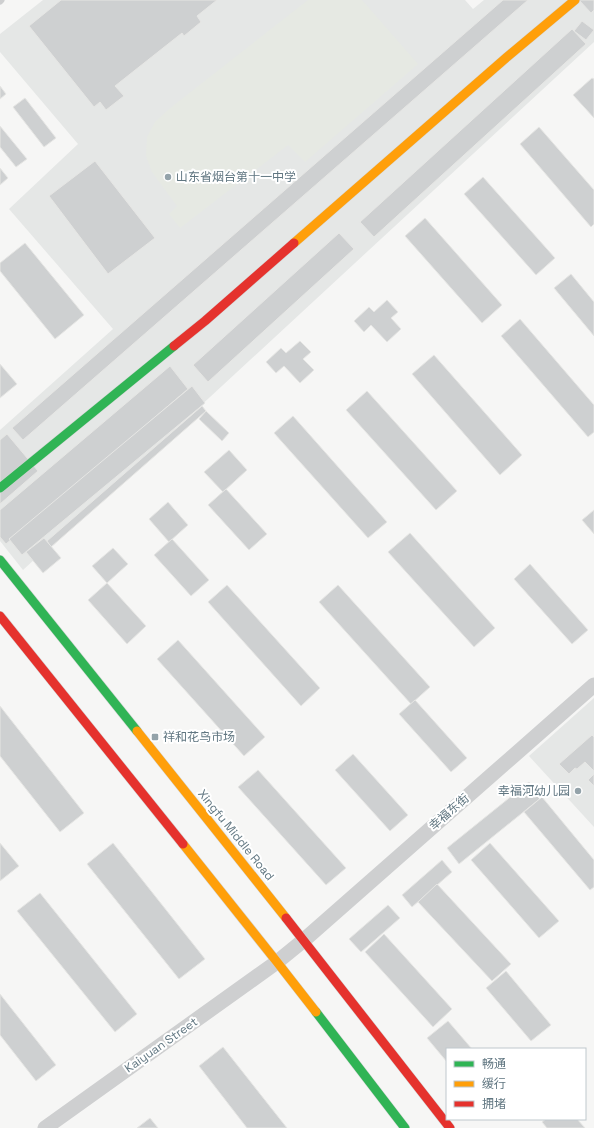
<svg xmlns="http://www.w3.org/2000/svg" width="594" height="1128" font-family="'Space Grotesk','Noto Sans SC',sans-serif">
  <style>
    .built { fill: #e5e7e6 }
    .green { fill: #e6e9e3 }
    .building { fill: #ced0d1; stroke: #e6e6e4 }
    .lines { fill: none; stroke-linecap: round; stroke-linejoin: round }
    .fast-casing { stroke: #d2d4d4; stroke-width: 10 }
    .slow-casing { stroke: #d2d4d4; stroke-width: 10 }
    .jam-casing { stroke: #d2d4d4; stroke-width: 10 }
    .lane { stroke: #cecfd0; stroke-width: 7 }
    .street { stroke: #cecfd0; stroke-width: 15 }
    .fast { stroke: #30b455; stroke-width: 9 }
    .slow { stroke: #ff9f0a; stroke-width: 9 }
    .jam { stroke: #e5322d; stroke-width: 9 }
    .poi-dot { fill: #94a3aa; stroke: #fff; stroke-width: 1.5 }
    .labels { text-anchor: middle; stroke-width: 4; stroke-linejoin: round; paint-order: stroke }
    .poi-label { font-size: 12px; fill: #607681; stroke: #fff; text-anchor: start }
    .street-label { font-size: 12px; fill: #607681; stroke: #fff }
  </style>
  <rect width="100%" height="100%" fill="#f6f6f5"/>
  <g class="built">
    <path d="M 43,0 L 465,0 L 473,9 L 484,0 L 594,0 L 594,42 L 23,570 L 0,541 L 0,430 L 113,329 L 9,209 L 78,144 L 0,52 L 0,34 Z"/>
    <path d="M 594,698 L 594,827 L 529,756 Z"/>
  </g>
  <path class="green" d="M 308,0 L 362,0 L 418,64 L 305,162 L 288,145 L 180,228 L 169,214 L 177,206 L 152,172 L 146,156 L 147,137 L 155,122 L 169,109 Z"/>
  <g class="building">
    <path d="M 61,0 L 217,0 L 197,16 L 201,22 L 184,36 L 182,33 L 115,86 L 124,96 L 106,110 L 100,102 L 94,107 L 29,26 Z"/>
    <path d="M 503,0 L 528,0 L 23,440 L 12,428 Z"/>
    <path d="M 579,0 L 594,0 L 594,10 L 591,13 Z"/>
    <path d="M 582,21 L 594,30 L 586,40 L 574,31 Z"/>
    <path d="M 572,29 L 586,44 L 374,237 L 360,222 Z"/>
    <path d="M 592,78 L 594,79 L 594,118 L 573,95 Z"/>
    <path d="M 0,86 L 6,94 L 0,99 Z"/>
    <path d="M 25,98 L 56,138 L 44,147 L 13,107 Z"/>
    <path d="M 0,126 L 27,159 L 16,167 L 0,147 Z"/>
    <path d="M 539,127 L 594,190 L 594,224 L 591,227 L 520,144 Z"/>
    <path d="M 95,161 L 155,238 L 108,274 L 49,196 Z"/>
    <path d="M 0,168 L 8,178 L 0,185 Z"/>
    <path d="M 483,177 L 555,258 L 536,275 L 464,194 Z"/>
    <path d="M 425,218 L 502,305 L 482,323 L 405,236 Z"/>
    <path d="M 339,233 L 354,249 L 208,382 L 193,365 Z"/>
    <path d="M 25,243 L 84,315 L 55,339 L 0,271 L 0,263 Z"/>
    <path d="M 571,274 L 594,302 L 594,336 L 554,288 Z"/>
    <path d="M 387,300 L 398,312 L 391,318 L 401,329 L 387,342 L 371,325 L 364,332 L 354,321 L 369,307 L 374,312 Z"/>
    <path d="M 520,319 L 594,405 L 594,432 L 588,437 L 501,336 Z"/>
    <path d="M 300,341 L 311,352 L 303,359 L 314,370 L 300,383 L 284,366 L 276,373 L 266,362 L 281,348 L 286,353 Z"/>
    <path d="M 434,355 L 522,455 L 500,475 L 412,374 Z"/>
    <path d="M 0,364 L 17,384 L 0,398 Z"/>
    <path d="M 170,366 L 188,389 L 6,544 L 0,537 L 0,510 Z"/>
    <path d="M 192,386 L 205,403 L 22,555 L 9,539 Z"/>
    <path d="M 367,391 L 457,491 L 436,510 L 346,410 Z"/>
    <path d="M 202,406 L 206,411 L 51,547 L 47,541 Z"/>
    <path d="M 206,411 L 229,433 L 222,441 L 199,419 Z"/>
    <path d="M 293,416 L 387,522 L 368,538 L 274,433 Z"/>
    <path d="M 7,434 L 38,471 L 0,504 L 0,440 Z"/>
    <path d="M 229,450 L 247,470 L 223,492 L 204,472 Z"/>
    <path d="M 226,489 L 267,534 L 249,550 L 208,505 Z"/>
    <path d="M 168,502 L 188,525 L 169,542 L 149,519 Z"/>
    <path d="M 594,510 L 594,534 L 582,520 Z"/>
    <path d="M 410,533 L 495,628 L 474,647 L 388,552 Z"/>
    <path d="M 44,538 L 61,558 L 43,573 L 26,552 Z"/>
    <path d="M 172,539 L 209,580 L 191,596 L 154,555 Z"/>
    <path d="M 113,548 L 128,564 L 107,583 L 92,566 Z"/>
    <path d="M 530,564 L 588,630 L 572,644 L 514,579 Z"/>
    <path d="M 107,583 L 146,626 L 127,644 L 88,600 Z"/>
    <path d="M 227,585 L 320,688 L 301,706 L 208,602 Z"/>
    <path d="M 338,585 L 430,687 L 411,704 L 319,602 Z"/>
    <path d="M 178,640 L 265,737 L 244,756 L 157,659 Z"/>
    <path d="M 415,700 L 467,758 L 451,772 L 399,714 Z"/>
    <path d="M 0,706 L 84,813 L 60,832 L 0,756 Z"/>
    <path d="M 592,735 L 594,737 L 594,771 L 585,762 L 577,769 L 575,768 L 569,774 L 559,764 Z"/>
    <path d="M 353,754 L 408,815 L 390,831 L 335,770 Z"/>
    <path d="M 258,770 L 346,868 L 326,885 L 238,787 Z"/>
    <path d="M 594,774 L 594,786 L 588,780 Z"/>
    <path d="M 529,782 L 542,797 L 459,864 L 447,848 Z"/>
    <path d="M 542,797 L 594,860 L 594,887 L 590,890 L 524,812 Z"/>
    <path d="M 0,843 L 19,866 L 0,881 Z"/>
    <path d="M 113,843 L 205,959 L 179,979 L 87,864 Z"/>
    <path d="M 490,843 L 559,921 L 539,938 L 471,860 Z"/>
    <path d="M 442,860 L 452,872 L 412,907 L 402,895 Z"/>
    <path d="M 437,884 L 511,964 L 492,981 L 418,902 Z"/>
    <path d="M 40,893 L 137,1014 L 115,1032 L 17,911 Z"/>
    <path d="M 388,905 L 400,918 L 361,952 L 349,939 Z"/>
    <path d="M 384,934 L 452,1009 L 433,1027 L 365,952 Z"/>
    <path d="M 506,971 L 551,1025 L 531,1041 L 486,988 Z"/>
    <path d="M 0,994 L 56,1065 L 36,1081 L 0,1035 Z"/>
    <path d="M 448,1021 L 472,1049 L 447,1049 L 447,1062 L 427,1038 Z"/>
    <path d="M 223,1047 L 287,1128 L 247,1128 L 199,1066 Z"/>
    <path d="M 150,1118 L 158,1128 L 137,1128 Z"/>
    <path d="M 546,1119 L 577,1119 L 585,1128 L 547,1128 L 542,1122 Z"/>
  </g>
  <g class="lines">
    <g class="fast-casing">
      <g id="fast">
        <path d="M 0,488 L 174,346"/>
        <path d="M 0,560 L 137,731"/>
        <path d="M 316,1012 L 405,1128"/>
      </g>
    </g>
    <g class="slow-casing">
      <g id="slow">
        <path d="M 294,243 L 507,57 L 575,0"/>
        <path d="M 137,731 L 286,918"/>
        <path d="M 183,844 L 277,962 L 316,1012"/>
      </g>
    </g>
    <g class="jam-casing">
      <g id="jam">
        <path d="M 174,346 L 205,321 L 294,243"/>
        <path d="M 0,616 L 183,844"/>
        <path d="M 286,918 L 450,1128"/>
      </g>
    </g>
    <path class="lane" d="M 0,1 L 1,0"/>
    <path class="street" d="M 45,1128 L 277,962 L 304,940 L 594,685"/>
    <use href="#fast" class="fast"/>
    <use href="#slow" class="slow"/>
    <use href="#jam" class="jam"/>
  </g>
  <g class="poi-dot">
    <circle cx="168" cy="177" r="4"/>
    <rect x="151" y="733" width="8" height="8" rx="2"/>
    <circle cx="578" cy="791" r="4"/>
  </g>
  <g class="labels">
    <g class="poi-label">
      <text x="176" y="181">山东省烟台第十一中学</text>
      <text x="163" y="741">祥和花鸟市场</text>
      <text x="570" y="795" text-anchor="end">幸福河幼儿园</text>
    </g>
    <g class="street-label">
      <text transform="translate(449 812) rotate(-41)" y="4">幸福东街</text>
      <text transform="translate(236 835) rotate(51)" y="4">Xingfu Middle Road</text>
      <text transform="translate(161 1045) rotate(-35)" y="4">Kaiyuan Street</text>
    </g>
  </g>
  <rect x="446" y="1048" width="140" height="72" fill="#ffffff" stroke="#bfc8cd"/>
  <rect x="454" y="1061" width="20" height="6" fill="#30b455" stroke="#bfc8cd"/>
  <text x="482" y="1068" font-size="12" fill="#607681">畅通</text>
  <rect x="454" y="1081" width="20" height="6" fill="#ff9f0a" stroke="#bfc8cd"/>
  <text x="482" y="1088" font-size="12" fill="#607681">缓行</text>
  <rect x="454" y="1101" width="20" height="6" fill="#e5322d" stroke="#bfc8cd"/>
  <text x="482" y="1108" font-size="12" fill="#607681">拥堵</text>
</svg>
